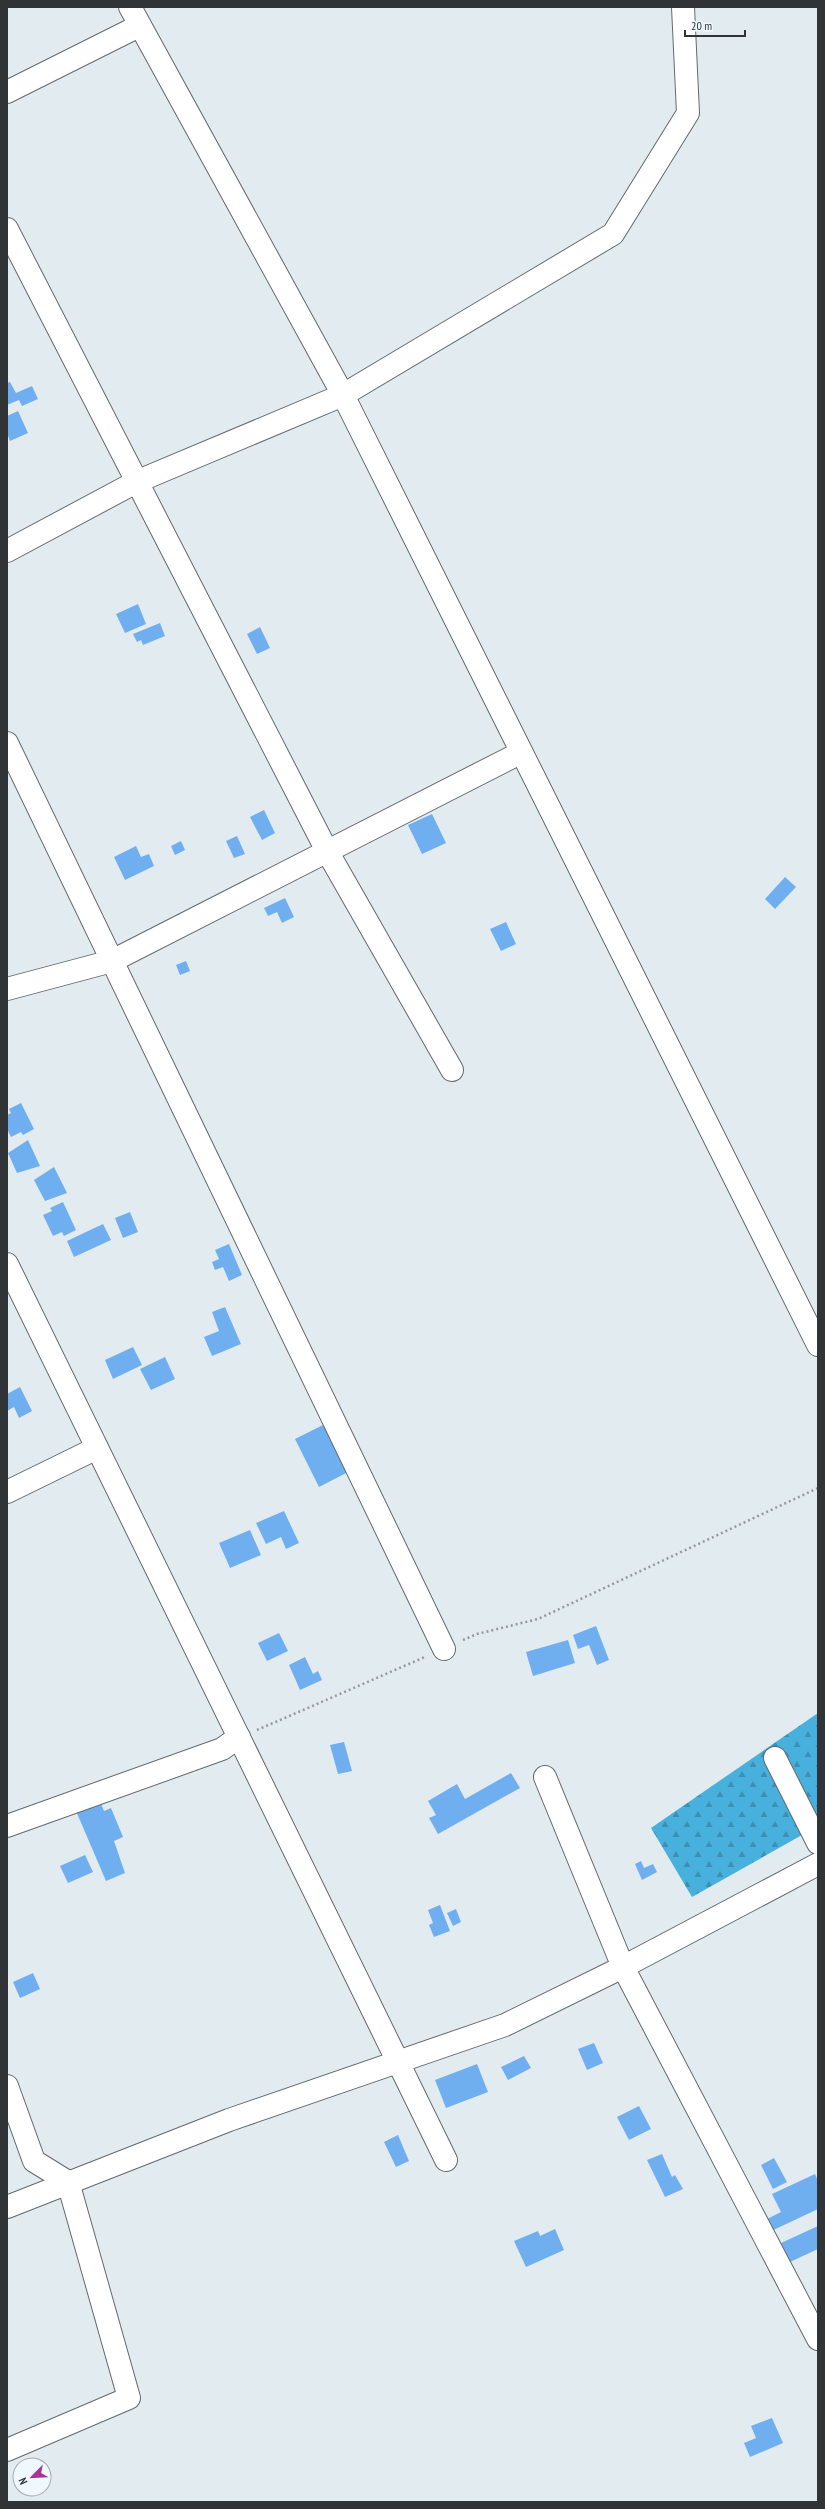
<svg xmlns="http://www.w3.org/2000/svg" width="825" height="2509" font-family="'PT Sans Narrow',sans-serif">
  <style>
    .forest { fill: url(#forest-firs) }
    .building { fill: #70afef }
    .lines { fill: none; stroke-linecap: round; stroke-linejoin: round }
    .minor-casing { stroke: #626a6e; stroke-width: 24 }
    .path { stroke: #949a9e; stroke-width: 2.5; stroke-dasharray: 2 3; stroke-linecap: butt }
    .minor { stroke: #fff; stroke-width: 22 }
  </style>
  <defs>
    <pattern id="forest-firs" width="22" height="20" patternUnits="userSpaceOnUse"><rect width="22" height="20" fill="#48b0dc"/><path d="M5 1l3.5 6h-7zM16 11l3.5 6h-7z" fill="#3d90b3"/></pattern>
  </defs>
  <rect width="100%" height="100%" fill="#e2ebf0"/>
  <path class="forest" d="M 818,1713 L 818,1826 L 692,1897 L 651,1828 Z"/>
  <g class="building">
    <path d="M 10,382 L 16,393 L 32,386 L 38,399 L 22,406 L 19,400 L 7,405 L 7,383 Z"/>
    <path d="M 18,411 L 28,433 L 10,441 L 7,433 L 7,416 Z"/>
    <path d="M 138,604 L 146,624 L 125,633 L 116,614 Z"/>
    <path d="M 160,623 L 165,636 L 143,645 L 141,640 L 137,642 L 133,634 Z"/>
    <path d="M 260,627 L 270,648 L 257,654 L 247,634 Z"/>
    <path d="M 264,810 L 275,833 L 262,840 L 250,817 Z"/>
    <path d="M 432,814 L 446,843 L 422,854 L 408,825 Z"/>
    <path d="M 237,836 L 245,854 L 234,858 L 226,841 Z"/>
    <path d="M 181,841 L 185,850 L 175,855 L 171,846 Z"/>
    <path d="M 136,846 L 141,857 L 149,854 L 154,866 L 125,880 L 114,857 Z"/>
    <path d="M 785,877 L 796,887 L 775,909 L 765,899 Z"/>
    <path d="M 285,898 L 294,917 L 282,923 L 277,912 L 268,916 L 264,908 Z"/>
    <path d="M 506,922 L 516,944 L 501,951 L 490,929 Z"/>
    <path d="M 186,961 L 190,971 L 180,975 L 176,965 Z"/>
    <path d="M 21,1103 L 34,1129 L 23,1135 L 21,1132 L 11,1137 L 7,1129 L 7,1115 L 11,1113 L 9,1109 Z"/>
    <path d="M 28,1140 L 40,1166 L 17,1173 L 8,1153 Z"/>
    <path d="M 54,1167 L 67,1193 L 45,1201 L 34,1180 Z"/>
    <path d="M 63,1202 L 76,1230 L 64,1236 L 62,1232 L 53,1236 L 43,1215 L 52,1211 L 50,1208 Z"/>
    <path d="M 130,1212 L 138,1232 L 123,1238 L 115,1218 Z"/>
    <path d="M 103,1224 L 111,1240 L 74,1257 L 67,1241 Z"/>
    <path d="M 229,1244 L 242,1275 L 229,1281 L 223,1267 L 215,1270 L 212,1262 L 219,1259 L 215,1250 Z"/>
    <path d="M 225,1307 L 241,1344 L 212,1356 L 204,1337 L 219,1331 L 212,1312 Z"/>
    <path d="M 133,1347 L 142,1365 L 113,1379 L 105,1360 Z"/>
    <path d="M 165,1357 L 175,1379 L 151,1390 L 140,1369 Z"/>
    <path d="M 20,1387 L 32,1411 L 19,1418 L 14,1407 L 7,1411 L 7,1394 Z"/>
    <path d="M 327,1423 L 350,1471 L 319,1487 L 295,1439 Z"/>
    <path d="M 284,1511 L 299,1543 L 286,1549 L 281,1537 L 266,1544 L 256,1523 Z"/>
    <path d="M 250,1530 L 261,1555 L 230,1568 L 219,1543 Z"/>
    <path d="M 596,1626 L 609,1660 L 597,1665 L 589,1645 L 578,1649 L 573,1635 Z"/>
    <path d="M 279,1633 L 288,1651 L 267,1661 L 258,1643 Z"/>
    <path d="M 568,1640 L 575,1663 L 533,1676 L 526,1652 Z"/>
    <path d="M 305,1657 L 313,1674 L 318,1671 L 322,1680 L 300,1690 L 289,1665 Z"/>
    <path d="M 344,1742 L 352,1771 L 338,1774 L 330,1745 Z"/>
    <path d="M 511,1773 L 520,1788 L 438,1834 L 429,1818 L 436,1815 L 428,1801 L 457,1784 L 465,1799 Z"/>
    <path d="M 100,1801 L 104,1811 L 111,1808 L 123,1837 L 114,1841 L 125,1873 L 106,1881 L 76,1811 Z"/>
    <path d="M 85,1855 L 93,1872 L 68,1883 L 60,1866 Z"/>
    <path d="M 641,1861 L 644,1868 L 653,1864 L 657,1872 L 642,1880 L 635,1864 Z"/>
    <path d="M 440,1905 L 450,1931 L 434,1937 L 429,1925 L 433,1923 L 428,1910 Z"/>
    <path d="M 456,1909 L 461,1922 L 453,1926 L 447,1913 Z"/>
    <path d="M 33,1973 L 40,1989 L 20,1998 L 13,1982 Z"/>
    <path d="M 594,2043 L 603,2063 L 587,2070 L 578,2049 Z"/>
    <path d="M 524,2056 L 531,2068 L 508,2080 L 501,2067 Z"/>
    <path d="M 477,2064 L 488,2092 L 446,2108 L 435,2080 Z"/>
    <path d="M 639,2106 L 651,2129 L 629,2140 L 617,2117 Z"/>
    <path d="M 398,2135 L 409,2161 L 396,2167 L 384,2142 Z"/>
    <path d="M 662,2154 L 672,2177 L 675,2175 L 683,2189 L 665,2197 L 647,2160 Z"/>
    <path d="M 774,2158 L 787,2182 L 773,2189 L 761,2165 Z"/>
    <path d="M 815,2174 L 818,2181 L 818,2209 L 765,2234 L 759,2223 L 781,2212 L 772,2194 Z"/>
    <path d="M 818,2226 L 818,2249 L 790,2262 L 781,2243 Z"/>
    <path d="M 555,2229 L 564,2250 L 526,2267 L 514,2241 L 538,2231 L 540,2236 Z"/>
    <path d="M 772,2418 L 783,2443 L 750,2457 L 744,2443 L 756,2438 L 751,2426 Z"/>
  </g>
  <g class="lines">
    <g class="minor-casing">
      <g id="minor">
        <path d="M 130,7 L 343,395 L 818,1345"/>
        <path d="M 7,92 L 139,26"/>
        <path d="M 7,229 L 327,851 L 452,1070"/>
        <path d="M 7,551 L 136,482 L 343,395 L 613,234 L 688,113 L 683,7"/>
        <path d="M 7,743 L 444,1649"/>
        <path d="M 7,989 L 112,961 L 520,753"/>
        <path d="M 7,1264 L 446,2160"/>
        <path d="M 7,1492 L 97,1448"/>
        <path d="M 775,1758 L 818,1843"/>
        <path d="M 545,1777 L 623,1967 L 818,2339"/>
        <path d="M 7,1826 L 222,1749 L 239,1737"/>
        <path d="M 7,2086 L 34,2161 L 68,2182 L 129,2398 L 7,2450"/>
        <path d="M 7,2207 L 229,2120 L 505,2025 L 623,1967 L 818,1864"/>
      </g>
    </g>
    <g class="path">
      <path d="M 463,1640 L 477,1634 L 538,1619 L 818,1488"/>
      <path d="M 257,1730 L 425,1657"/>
    </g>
    <use href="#minor" class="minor"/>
  </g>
  <rect width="825" height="2509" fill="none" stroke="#313436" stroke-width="16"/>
  <g transform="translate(32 2477) rotate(246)"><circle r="19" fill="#eff9fd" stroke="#a3aaad"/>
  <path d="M0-3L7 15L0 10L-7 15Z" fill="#a53796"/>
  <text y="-6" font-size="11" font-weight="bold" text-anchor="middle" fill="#313436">N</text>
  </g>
  <path d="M685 30v6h60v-6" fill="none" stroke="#313436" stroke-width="2"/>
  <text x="691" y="30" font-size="12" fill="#313436" stroke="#eff9fd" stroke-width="3" paint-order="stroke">20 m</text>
</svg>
